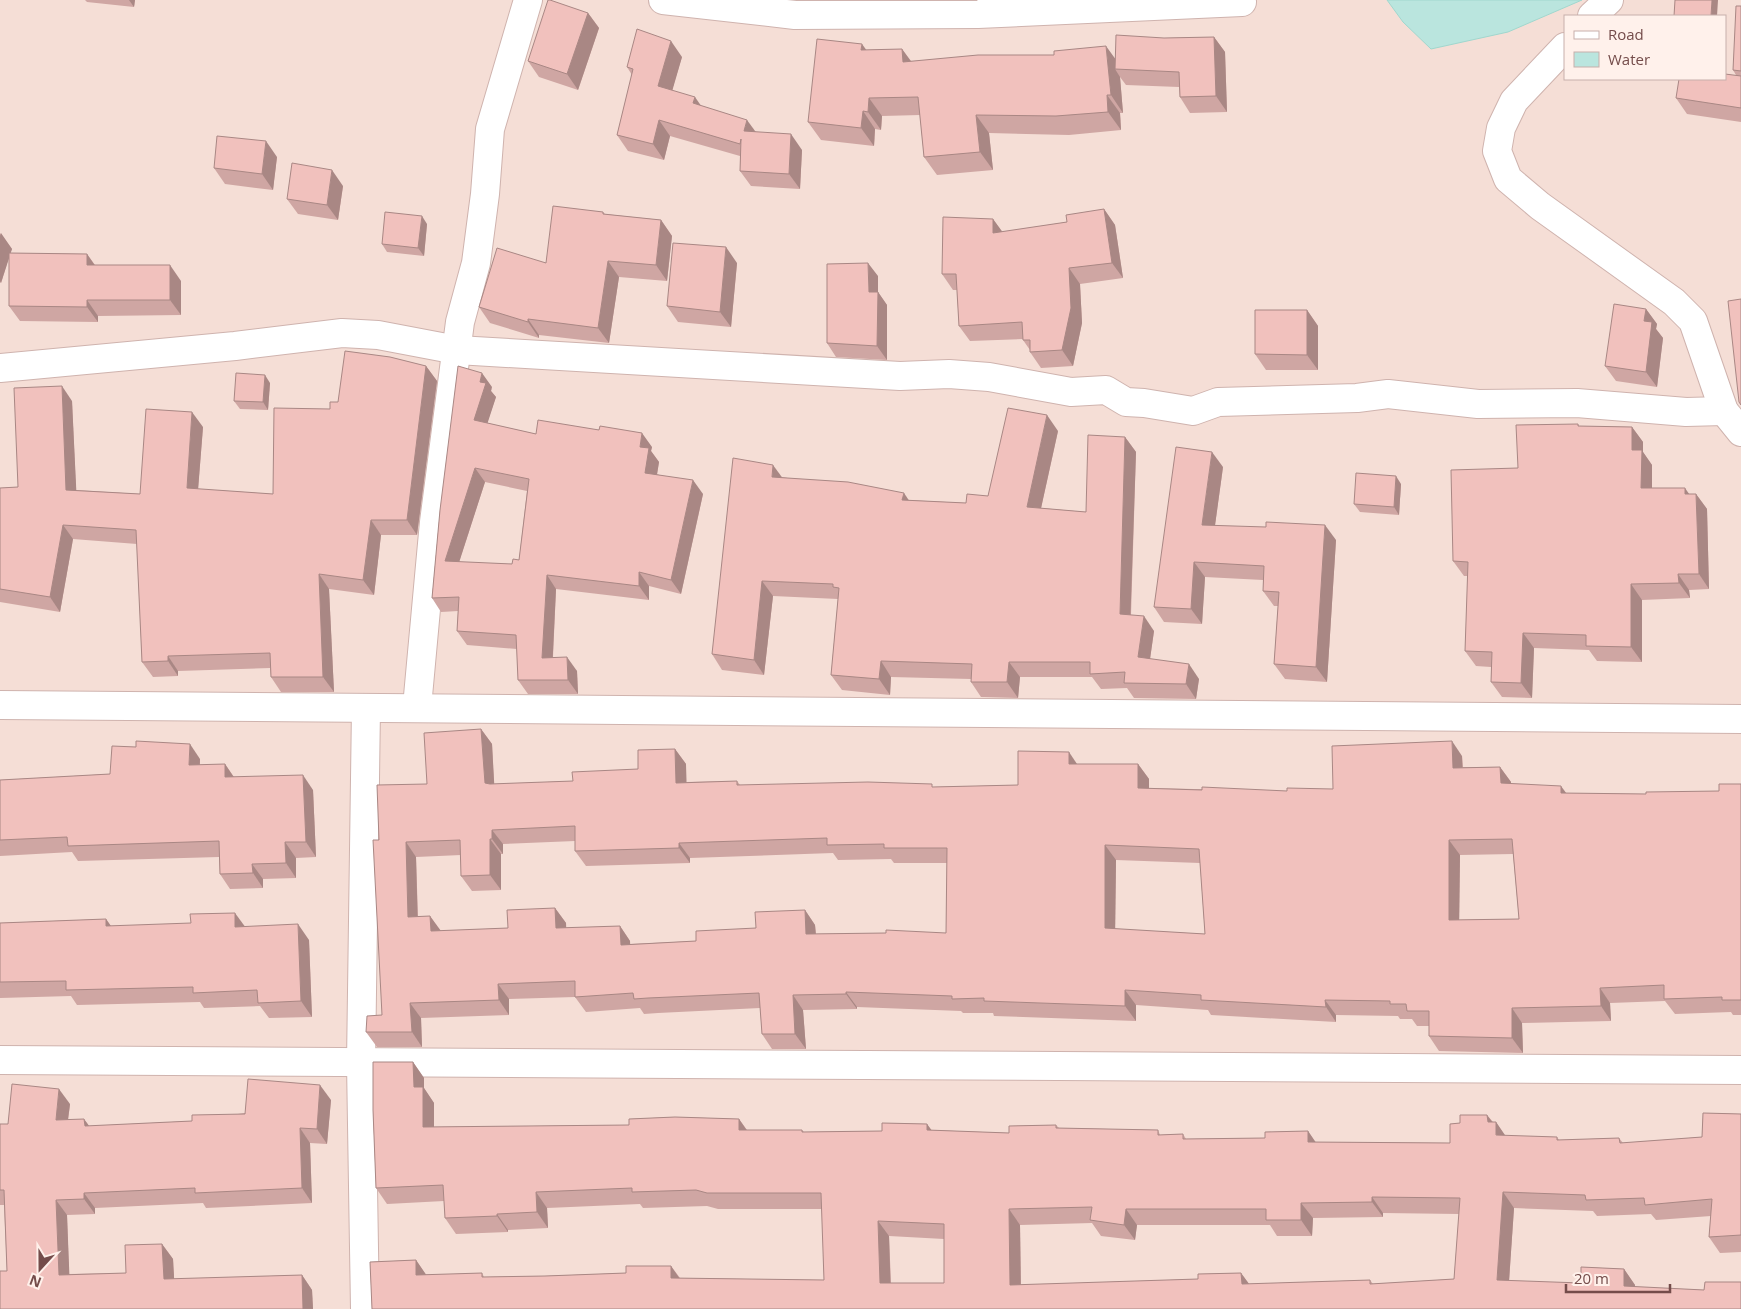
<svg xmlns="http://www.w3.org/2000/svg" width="1741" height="1309" font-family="'Open Sans',sans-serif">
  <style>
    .residential { fill: #f5ded6; fill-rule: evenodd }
    .water { fill: #bae5de; stroke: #a0d7ce }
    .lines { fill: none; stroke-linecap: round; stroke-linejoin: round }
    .minor-casing { stroke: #cfb3ae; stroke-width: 30 }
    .minor { stroke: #fff; stroke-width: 28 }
    .wall { fill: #cfa6a3; fill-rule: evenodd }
    .shaded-wall { fill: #a98784 }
    .building { fill: #f1c1bd; stroke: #a98784; fill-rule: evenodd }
  </style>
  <rect width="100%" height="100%" fill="#fcece5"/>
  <path class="residential" d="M 0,0 L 1741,0 L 1741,1309 L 0,1309 ZM 1565,16 L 1725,16 L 1725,79 L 1565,79 Z"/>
  <path class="water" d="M 1387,0 L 1582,0 L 1508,32 L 1431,49 L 1403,22 Z"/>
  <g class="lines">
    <g class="minor-casing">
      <g id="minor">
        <path d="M 663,0 L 795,15 L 978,14 L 1242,2"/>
        <path d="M 1592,16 L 1609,0"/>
        <path d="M 1565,47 L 1514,101 L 1501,128 L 1497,151 L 1508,179 L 1540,206 L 1674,302 L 1693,321 L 1724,411 L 1741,432"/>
        <path d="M 0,368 L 235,346 L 342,333 L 378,335 L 457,350 L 900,376 L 949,374 L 989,377 L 1071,392 L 1106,390 L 1126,402 L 1144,403 L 1193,411 L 1218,402 L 1357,398 L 1388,394 L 1478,404 L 1577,403 L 1686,412 L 1724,411"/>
        <path d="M 0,705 L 1741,719"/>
        <path d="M 417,707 L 434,522 L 460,322 L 476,263 L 485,194 L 490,129 L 528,0"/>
        <path d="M 0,1060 L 1741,1070"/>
        <path d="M 365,1309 L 361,1063 L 366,708"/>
      </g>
    </g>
    <use href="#minor" class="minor"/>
  </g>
  <g class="wall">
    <path d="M 85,0 L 135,0 L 134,7 L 87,2 Z"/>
    <path d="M 1741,6 L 1741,122 L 1687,114 L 1676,98 L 1736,75 L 1733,70 Z"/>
    <path d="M 588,13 L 599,28 L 578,90 L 539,77 L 528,61 Z"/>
    <path d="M 1214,37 L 1225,52 L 1227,112 L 1190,113 L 1180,97 L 1179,87 L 1126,85 L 1120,77 L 1123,113 L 1120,113 L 1121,130 L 1069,135 L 989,133 L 993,170 L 937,175 L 924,157 L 920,115 L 882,116 L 881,130 L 875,129 L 874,146 L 821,140 L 808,122 L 866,50 L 902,49 L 911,61 L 1115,59 L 1164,38 Z"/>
    <path d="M 682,57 L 672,90 L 701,106 L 756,132 L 802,150 L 800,189 L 751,186 L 740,171 L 740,156 L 670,136 L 664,160 L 628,151 L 617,135 L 632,75 L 627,67 Z"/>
    <path d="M 277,157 L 273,190 L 225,184 L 214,168 Z"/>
    <path d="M 343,186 L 338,220 L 298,214 L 287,199 Z"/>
    <path d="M 1104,209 L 1115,225 L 1123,278 L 1080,284 L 1082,323 L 1073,366 L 1041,368 L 1030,352 L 1030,350 L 1023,340 L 1023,339 L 970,341 L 959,326 L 957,290 L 953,290 L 942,274 L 993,219 L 1002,232 L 1067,222 Z"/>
    <path d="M 603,212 L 605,214 L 661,220 L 672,236 L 667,281 L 619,277 L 609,343 L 539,335 L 539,338 L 490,323 L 479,307 L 546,263 Z"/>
    <path d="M 427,224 L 424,256 L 387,252 L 382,244 Z"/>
    <path d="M 0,233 L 12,249 L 10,253 L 87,254 L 95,265 L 181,281 L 181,315 L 98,316 L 98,322 L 20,321 L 9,306 L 9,257 L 1,283 L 0,282 Z"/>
    <path d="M 737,263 L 731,327 L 678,322 L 667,306 Z"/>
    <path d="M 878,276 L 878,292 L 887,305 L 887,360 L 836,357 L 827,343 Z"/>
    <path d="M 1646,309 L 1657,324 L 1656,329 L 1663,338 L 1657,387 L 1616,381 L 1605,366 Z"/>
    <path d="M 1307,310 L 1318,326 L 1318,370 L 1266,370 L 1255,354 Z"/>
    <path d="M 426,366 L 437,381 L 417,535 L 381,535 L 374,595 L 329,589 L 334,692 L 281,692 L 271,677 L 270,668 L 178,671 L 178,676 L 153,677 L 142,662 L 137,544 L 73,539 L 60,612 L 0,602 L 0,488 L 18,487 L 72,401 L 76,490 L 140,494 L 203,427 L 198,489 L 273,494 L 330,409 L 338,402 Z"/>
    <path d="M 270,383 L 268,410 L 240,409 L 234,401 Z"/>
    <path d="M 492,387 L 491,391 L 496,397 L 487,423 L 536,434 L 652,447 L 651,451 L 659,462 L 657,474 L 703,494 L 681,594 L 649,586 L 649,600 L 556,589 L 553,657 L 577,671 L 578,694 L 528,694 L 518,680 L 517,649 L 467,645 L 457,631 L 458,611 L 441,612 L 432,598 L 440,510 ZM 485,482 L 527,491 L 519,560 L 512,564 L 459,562 Z"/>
    <path d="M 1578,424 L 1579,426 L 1632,427 L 1643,442 L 1643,452 L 1652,465 L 1652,488 L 1689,494 L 1696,494 L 1707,509 L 1709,589 L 1689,590 L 1690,598 L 1642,600 L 1642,662 L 1597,661 L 1589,650 L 1534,648 L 1532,698 L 1502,697 L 1491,682 L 1491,667 L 1476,666 L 1465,651 L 1468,576 L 1464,576 L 1453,561 L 1518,468 Z"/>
    <path d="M 1058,431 L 1041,508 L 1086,512 L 1125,437 L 1136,452 L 1131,615 L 1154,631 L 1150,659 L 1199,679 L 1196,699 L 1134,698 L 1127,688 L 1101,689 L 1092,677 L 1020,677 L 1018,698 L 981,697 L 971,682 L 971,679 L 891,677 L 890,695 L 842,690 L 831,675 L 838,599 L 773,596 L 764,675 L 722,670 L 712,654 L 782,477 L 908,500 L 966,503 L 988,496 Z"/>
    <path d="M 1223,467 L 1215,525 L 1336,540 L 1327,682 L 1285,679 L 1274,664 L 1278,606 L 1274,606 L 1263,591 L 1263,580 L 1205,577 L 1202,624 L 1164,622 L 1154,607 Z"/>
    <path d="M 1401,484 L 1399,515 L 1360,512 L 1354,504 Z"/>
    <path d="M 481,729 L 492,744 L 494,784 L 573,781 L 638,769 L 675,749 L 686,764 L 686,782 L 737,781 L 740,785 L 934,787 L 1018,785 L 1077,764 L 1138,764 L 1149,779 L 1149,788 L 1287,791 L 1333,789 L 1462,756 L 1463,767 L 1500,767 L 1511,782 L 1511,784 L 1566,793 L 1646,794 L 1719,791 L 1741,784 L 1741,1015 L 1733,1015 L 1731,1012 L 1675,1014 L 1665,1001 L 1610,1003 L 1611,1021 L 1522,1023 L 1523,1053 L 1439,1051 L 1429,1036 L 1429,1026 L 1417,1026 L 1412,1019 L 1400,1019 L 1398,1016 L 1336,1015 L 1336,1022 L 1211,1015 L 1208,1010 L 1136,1005 L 1136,1021 L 994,1016 L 993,1013 L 963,1013 L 961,1011 L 857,1007 L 857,1009 L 803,1010 L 806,1049 L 772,1049 L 762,1034 L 760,1008 L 658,1013 L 644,1014 L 640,1008 L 586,1012 L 575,997 L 509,999 L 509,1015 L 421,1018 L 422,1047 L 377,1047 L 366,1032 L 382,1015 L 379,840 L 427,784 ZM 575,841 L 575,851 L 586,866 L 690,863 L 690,858 L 833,853 L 838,860 L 891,859 L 894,863 L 947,863 L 946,933 L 816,934 L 815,925 L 805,910 L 756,928 L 696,941 L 630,944 L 630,941 L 620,926 L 566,928 L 566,923 L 555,908 L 508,928 L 440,931 L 430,916 L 418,917 L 416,857 L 461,855 L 461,876 L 472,891 L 501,890 L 501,854 L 503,854 L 503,844 ZM 1513,854 L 1519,919 L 1459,920 L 1460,855 ZM 1116,860 L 1200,863 L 1205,934 L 1115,929 Z"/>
    <path d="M 200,759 L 200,765 L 225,764 L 234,777 L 313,790 L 316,857 L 296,858 L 296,878 L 263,879 L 263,888 L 230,889 L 220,874 L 219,857 L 78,861 L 72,852 L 0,856 L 0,780 L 110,774 Z"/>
    <path d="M 106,919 L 111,926 L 244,926 L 309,940 L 312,1017 L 269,1018 L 260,1006 L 204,1008 L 200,1002 L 77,1005 L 71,996 L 0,998 L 0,923 Z"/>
    <path d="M 373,1062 L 413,1062 L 424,1078 L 424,1088 L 434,1103 L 434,1127 L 629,1125 L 629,1119 L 675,1117 L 739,1119 L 747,1130 L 802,1130 L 804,1132 L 882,1131 L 882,1123 L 927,1124 L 931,1130 L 1009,1133 L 1009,1126 L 1056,1125 L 1059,1128 L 1158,1130 L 1160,1135 L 1183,1134 L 1186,1139 L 1265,1138 L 1265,1132 L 1308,1131 L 1315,1142 L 1450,1143 L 1450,1124 L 1460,1123 L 1460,1115 L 1487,1115 L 1493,1122 L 1496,1122 L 1505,1136 L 1557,1137 L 1559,1140 L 1619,1138 L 1623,1143 L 1702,1137 L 1703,1113 L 1741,1114 L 1741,1252 L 1720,1253 L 1709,1237 L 1711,1216 L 1656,1220 L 1651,1214 L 1597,1216 L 1593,1211 L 1514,1208 L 1509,1281 L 1581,1283 L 1581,1267 L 1624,1269 L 1635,1285 L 1635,1287 L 1704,1290 L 1705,1282 L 1741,1282 L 1741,1309 L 372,1309 L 370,1262 L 416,1260 L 426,1275 L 482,1273 L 484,1277 L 545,1276 L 626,1273 L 626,1266 L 671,1266 L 680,1278 L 824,1280 L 822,1209 L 718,1209 L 707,1206 L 643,1208 L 640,1204 L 547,1208 L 548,1228 L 508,1230 L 508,1232 L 456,1234 L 445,1218 L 444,1201 L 387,1204 L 376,1188 L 373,1110 ZM 1383,1213 L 1459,1214 L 1454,1279 L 1373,1284 L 1370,1280 L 1249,1284 L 1241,1273 L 1198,1274 L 1198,1279 L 1021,1285 L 1020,1225 L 1092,1223 L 1101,1236 L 1135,1240 L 1137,1225 L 1270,1225 L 1277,1236 L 1312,1236 L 1313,1218 L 1383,1217 ZM 889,1236 L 944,1239 L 944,1283 L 891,1283 Z"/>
    <path d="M 331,1100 L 327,1144 L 310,1143 L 312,1203 L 206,1208 L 203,1203 L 95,1208 L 95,1214 L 67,1215 L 69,1274 L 126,1273 L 162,1244 L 173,1259 L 174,1279 L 302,1275 L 312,1290 L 313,1309 L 0,1309 L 7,1271 L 4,1205 L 0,1205 L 0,1124 L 8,1124 L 70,1104 L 68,1120 L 84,1119 L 89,1126 L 192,1121 Z"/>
  </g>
  <g class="shaded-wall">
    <path d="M 129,0 L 135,0 L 134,7 Z"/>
    <path d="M 1712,0 L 1718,0 L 1717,16 L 1711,16 Z"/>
    <path d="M 588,13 L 599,28 L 578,90 L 567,74 Z"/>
    <path d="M 1214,37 L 1225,52 L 1227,112 L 1216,96 Z"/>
    <path d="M 671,41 L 682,57 L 669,102 L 658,86 Z"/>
    <path d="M 862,44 L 875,62 L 861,50 Z"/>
    <path d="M 1106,46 L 1119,64 L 1115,69 L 1120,77 L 1123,113 L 1111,95 Z"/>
    <path d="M 902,49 L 915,67 L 903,62 Z"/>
    <path d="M 1107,95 L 1120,113 L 1121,130 L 1108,112 Z"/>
    <path d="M 695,97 L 706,113 L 693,103 Z"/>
    <path d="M 869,98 L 882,116 L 881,130 L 868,112 Z"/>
    <path d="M 863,111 L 875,129 L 874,146 L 861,128 Z"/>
    <path d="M 976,115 L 989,133 L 993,170 L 980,152 Z"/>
    <path d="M 659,120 L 670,136 L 664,160 L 653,144 Z"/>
    <path d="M 747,120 L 758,135 L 744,131 Z"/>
    <path d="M 791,134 L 802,150 L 800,189 L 789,174 Z"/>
    <path d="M 266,141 L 277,157 L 273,190 L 262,174 Z"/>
    <path d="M 332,170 L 343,186 L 338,220 L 327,205 Z"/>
    <path d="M 1104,209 L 1115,225 L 1123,278 L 1112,263 Z"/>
    <path d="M 422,216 L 427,224 L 424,256 L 418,248 Z"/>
    <path d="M 993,219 L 1004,234 L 993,233 Z"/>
    <path d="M 661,220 L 672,236 L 667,281 L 656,265 Z"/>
    <path d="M 1,233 L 12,249 L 1,283 L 0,281 L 0,236 Z"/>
    <path d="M 726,247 L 737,263 L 731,327 L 720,312 Z"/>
    <path d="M 87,254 L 98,270 L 87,265 Z"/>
    <path d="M 608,261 L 619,277 L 609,343 L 598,328 Z"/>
    <path d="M 868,263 L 878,276 L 878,292 L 887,305 L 887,360 L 877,346 L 869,292 Z"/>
    <path d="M 170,265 L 181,281 L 181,315 L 170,300 Z"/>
    <path d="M 1069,268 L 1080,284 L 1082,323 L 1073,366 L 1062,350 Z"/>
    <path d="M 87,300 L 98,316 L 98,322 L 87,307 Z"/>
    <path d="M 1646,309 L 1657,324 L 1656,329 L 1663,338 L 1657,387 L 1646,372 L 1644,321 Z"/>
    <path d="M 1307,310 L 1318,326 L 1318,370 L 1307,355 Z"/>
    <path d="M 528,319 L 539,335 L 539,338 L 528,322 Z"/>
    <path d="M 426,366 L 437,381 L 417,535 L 407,520 Z"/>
    <path d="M 482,373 L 492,387 L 491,391 L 496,397 L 484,434 L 474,420 L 480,382 Z"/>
    <path d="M 265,375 L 270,383 L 268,410 L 263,402 Z"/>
    <path d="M 62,386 L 72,401 L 77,505 L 66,490 Z"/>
    <path d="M 192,412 L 203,427 L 197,503 L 187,488 Z"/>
    <path d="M 1047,415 L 1058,431 L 1038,522 L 1027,507 Z"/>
    <path d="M 1632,427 L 1643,442 L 1643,452 L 1652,465 L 1652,504 L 1641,488 L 1632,450 Z"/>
    <path d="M 642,433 L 652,447 L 651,451 L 659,462 L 655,487 L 645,473 L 640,447 Z"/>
    <path d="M 1125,437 L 1136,452 L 1130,629 L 1120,614 Z"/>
    <path d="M 1212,452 L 1223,467 L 1213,540 L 1202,525 Z"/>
    <path d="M 773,465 L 784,480 L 772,477 Z"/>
    <path d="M 475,468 L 485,482 L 455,575 L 445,561 Z"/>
    <path d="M 1396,476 L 1401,484 L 1399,515 L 1394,507 Z"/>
    <path d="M 693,480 L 703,494 L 681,594 L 671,580 Z"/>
    <path d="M 1685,488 L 1696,504 L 1685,494 Z"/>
    <path d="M 904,493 L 914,508 L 902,500 Z"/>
    <path d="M 1696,494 L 1707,509 L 1709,589 L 1699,574 Z"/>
    <path d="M 371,520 L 381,535 L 374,595 L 363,580 Z"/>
    <path d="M 63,525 L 73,539 L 60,612 L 50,597 Z"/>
    <path d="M 1325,525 L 1336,540 L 1327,682 L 1316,667 Z"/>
    <path d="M 1194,562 L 1205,577 L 1202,624 L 1191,609 Z"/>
    <path d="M 639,572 L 649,586 L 649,600 L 639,586 Z"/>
    <path d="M 319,574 L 329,589 L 334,692 L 323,677 Z"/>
    <path d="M 1678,574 L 1689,590 L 1690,598 L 1679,583 Z"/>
    <path d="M 547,575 L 556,589 L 552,672 L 542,658 Z"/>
    <path d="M 762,581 L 773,596 L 764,675 L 754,660 Z"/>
    <path d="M 1631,584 L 1642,600 L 1642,662 L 1631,647 Z"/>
    <path d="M 1144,616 L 1154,631 L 1148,673 L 1138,657 Z"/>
    <path d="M 1523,633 L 1534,648 L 1532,698 L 1521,683 Z"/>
    <path d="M 168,656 L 178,671 L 178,676 L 168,661 Z"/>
    <path d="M 567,657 L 577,671 L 578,694 L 568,680 Z"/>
    <path d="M 881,661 L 891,677 L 890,695 L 879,679 Z"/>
    <path d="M 1009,662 L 1020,677 L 1018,698 L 1007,682 Z"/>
    <path d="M 1189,664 L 1199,679 L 1196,699 L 1186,684 Z"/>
    <path d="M 481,729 L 492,744 L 495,798 L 485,783 Z"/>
    <path d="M 1452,741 L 1462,756 L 1463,783 L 1453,768 Z"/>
    <path d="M 190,744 L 200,759 L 199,780 L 189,765 Z"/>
    <path d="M 675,749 L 686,764 L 687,798 L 676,783 Z"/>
    <path d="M 1069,752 L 1079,767 L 1069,764 Z"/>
    <path d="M 225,764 L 235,779 L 225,777 Z"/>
    <path d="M 1138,764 L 1149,779 L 1149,803 L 1138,788 Z"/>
    <path d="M 1500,767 L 1511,782 L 1511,798 L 1501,783 Z"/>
    <path d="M 303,775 L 313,790 L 316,857 L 306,842 Z"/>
    <path d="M 1561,786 L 1572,801 L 1561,793 Z"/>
    <path d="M 492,830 L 503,844 L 503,854 L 492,839 Z"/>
    <path d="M 490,839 L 501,854 L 501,890 L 490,875 Z"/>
    <path d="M 1449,840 L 1460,855 L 1459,935 L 1449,920 Z"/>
    <path d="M 285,842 L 296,858 L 296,878 L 286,863 Z"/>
    <path d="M 406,842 L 416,857 L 418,932 L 408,917 Z"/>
    <path d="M 679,843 L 690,858 L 690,863 L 679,848 Z"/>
    <path d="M 1105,845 L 1116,860 L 1115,943 L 1105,928 Z"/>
    <path d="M 252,864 L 263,879 L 263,888 L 253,873 Z"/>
    <path d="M 555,908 L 566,923 L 567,943 L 556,928 Z"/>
    <path d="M 805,910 L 815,925 L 817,949 L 806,934 Z"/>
    <path d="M 235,913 L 246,928 L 235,927 Z"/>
    <path d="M 430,916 L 441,931 L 431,931 Z"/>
    <path d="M 106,919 L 117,935 L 106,926 Z"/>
    <path d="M 298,924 L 309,940 L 312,1017 L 301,1001 Z"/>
    <path d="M 620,926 L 630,941 L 631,960 L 621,945 Z"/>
    <path d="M 498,984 L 509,999 L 509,1015 L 499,1000 Z"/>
    <path d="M 1600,988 L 1610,1003 L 1611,1021 L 1601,1006 Z"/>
    <path d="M 1125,990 L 1136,1005 L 1136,1021 L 1125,1006 Z"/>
    <path d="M 846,992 L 857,1007 L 857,1009 L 846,994 Z"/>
    <path d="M 793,995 L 803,1010 L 806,1049 L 795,1034 Z"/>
    <path d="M 1325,1000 L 1336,1015 L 1336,1022 L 1326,1007 Z"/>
    <path d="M 410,1003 L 421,1018 L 422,1047 L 412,1032 Z"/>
    <path d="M 1512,1008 L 1522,1023 L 1523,1053 L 1512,1038 Z"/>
    <path d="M 413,1062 L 424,1078 L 424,1088 L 434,1103 L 434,1143 L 423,1127 L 414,1087 Z"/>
    <path d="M 320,1085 L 331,1100 L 327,1144 L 317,1129 Z"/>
    <path d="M 59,1089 L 70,1104 L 66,1135 L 56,1120 Z"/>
    <path d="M 1487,1115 L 1496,1127 L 1496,1122 L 1507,1138 L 1508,1151 L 1488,1122 Z"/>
    <path d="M 84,1119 L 95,1134 L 85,1126 Z"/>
    <path d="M 739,1119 L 750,1135 L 739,1130 Z"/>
    <path d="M 927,1124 L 938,1139 L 927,1130 Z"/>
    <path d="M 300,1128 L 310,1143 L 312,1203 L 302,1188 Z"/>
    <path d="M 1308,1131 L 1319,1147 L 1308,1142 Z"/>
    <path d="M 536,1192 L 547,1208 L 548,1228 L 537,1212 Z"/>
    <path d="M 1503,1192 L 1514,1208 L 1508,1296 L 1497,1280 Z"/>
    <path d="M 84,1193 L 95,1208 L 95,1214 L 84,1199 Z"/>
    <path d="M 1372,1197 L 1383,1213 L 1383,1217 L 1372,1202 Z"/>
    <path d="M 56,1200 L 67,1215 L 70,1290 L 59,1275 Z"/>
    <path d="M 1301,1203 L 1313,1218 L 1312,1236 L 1301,1220 Z"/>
    <path d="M 1009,1209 L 1020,1225 L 1021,1301 L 1010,1285 Z"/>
    <path d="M 1126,1209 L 1137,1225 L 1135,1240 L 1124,1225 Z"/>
    <path d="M 497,1214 L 508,1230 L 508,1232 L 497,1216 Z"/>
    <path d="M 878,1221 L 889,1236 L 891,1299 L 880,1283 Z"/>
    <path d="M 162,1244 L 173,1259 L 175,1294 L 164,1279 Z"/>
    <path d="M 416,1260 L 427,1276 L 416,1275 Z"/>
    <path d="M 671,1266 L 682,1282 L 671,1278 Z"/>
    <path d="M 1624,1269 L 1635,1285 L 1635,1302 L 1624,1286 Z"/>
    <path d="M 1241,1273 L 1252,1288 L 1242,1284 Z"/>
    <path d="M 302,1275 L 312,1290 L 313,1309 L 303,1309 Z"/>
  </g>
  <g class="building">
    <path d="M 548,0 L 550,0 L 588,13 L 567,74 L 528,61 Z"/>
    <path d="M 1675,0 L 1712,0 L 1711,16 L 1674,16 Z"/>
    <path d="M 1736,6 L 1741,6 L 1741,71 L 1733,70 Z"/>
    <path d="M 637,29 L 671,41 L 658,86 L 695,97 L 693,103 L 747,120 L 744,131 L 791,134 L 789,174 L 740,171 L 741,139 L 740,144 L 659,120 L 653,144 L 617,135 L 633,69 L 627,67 Z"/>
    <path d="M 1116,35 L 1164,38 L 1214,37 L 1216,96 L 1180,97 L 1179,72 L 1115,69 Z"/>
    <path d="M 817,39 L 862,44 L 861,50 L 902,49 L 903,62 L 978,55 L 1054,55 L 1054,51 L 1106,46 L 1111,95 L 1107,95 L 1108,112 L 1056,116 L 976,115 L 980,152 L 924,157 L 918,97 L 869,98 L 868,112 L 863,111 L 861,128 L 808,122 Z"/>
    <path d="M 1725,74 L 1741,76 L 1741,108 L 1676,98 L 1679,79 L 1725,79 Z"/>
    <path d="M 217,136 L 266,141 L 262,174 L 214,168 Z"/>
    <path d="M 292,163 L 332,170 L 327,205 L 287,199 Z"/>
    <path d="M 553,206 L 603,212 L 603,214 L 661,220 L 656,265 L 608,261 L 598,328 L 528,319 L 528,322 L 479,307 L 497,248 L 546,263 Z"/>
    <path d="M 1104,209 L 1112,263 L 1069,268 L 1071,308 L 1062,350 L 1030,352 L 1030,340 L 1023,340 L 1022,322 L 959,326 L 956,274 L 942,274 L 943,217 L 993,219 L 993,233 L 1067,222 L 1066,215 Z"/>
    <path d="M 385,212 L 422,216 L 418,248 L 382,244 Z"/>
    <path d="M 673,243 L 726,247 L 720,312 L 667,306 Z"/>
    <path d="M 9,253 L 87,254 L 87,265 L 170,265 L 170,300 L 87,300 L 87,307 L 9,306 Z"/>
    <path d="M 868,263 L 869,292 L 878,292 L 877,346 L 827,343 L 827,264 Z"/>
    <path d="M 1741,299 L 1741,405 L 1739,402 L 1728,301 Z"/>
    <path d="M 1614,304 L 1646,309 L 1644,321 L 1652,322 L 1646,372 L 1605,366 Z"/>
    <path d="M 1255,310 L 1307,310 L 1307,355 L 1255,354 Z"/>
    <path d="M 345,351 L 390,357 L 426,366 L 407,520 L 371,520 L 363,580 L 319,574 L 323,677 L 271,677 L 270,653 L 168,656 L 168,661 L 142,662 L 136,530 L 63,525 L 50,597 L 0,589 L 0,488 L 18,487 L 14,388 L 62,386 L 66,490 L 140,494 L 146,409 L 192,412 L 187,488 L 273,494 L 274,408 L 330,409 L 330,402 L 338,402 Z"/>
    <path d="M 458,366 L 482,373 L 480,382 L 486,383 L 474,420 L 536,434 L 538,420 L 599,430 L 600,426 L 642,433 L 640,447 L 649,448 L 645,473 L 693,480 L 671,580 L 639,572 L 639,586 L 547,575 L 542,658 L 567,657 L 568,680 L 518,680 L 516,635 L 457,631 L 459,597 L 432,598 L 440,510 ZM 475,468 L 529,479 L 519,560 L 513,559 L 512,564 L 445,561 Z"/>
    <path d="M 236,373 L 265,375 L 263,402 L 234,401 Z"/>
    <path d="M 1008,408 L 1047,415 L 1027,507 L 1086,512 L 1088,435 L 1125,437 L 1120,614 L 1144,616 L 1138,657 L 1189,664 L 1186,684 L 1124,683 L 1125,672 L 1090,674 L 1090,662 L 1009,662 L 1007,682 L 971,682 L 972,664 L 881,661 L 879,679 L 831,675 L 839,588 L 833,587 L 833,584 L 762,581 L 754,660 L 712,654 L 733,458 L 773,465 L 772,477 L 848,482 L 904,493 L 902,500 L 966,503 L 967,494 L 988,496 Z"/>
    <path d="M 1578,424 L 1578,426 L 1632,427 L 1632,450 L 1642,450 L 1641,488 L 1685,488 L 1685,494 L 1696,494 L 1699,574 L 1678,574 L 1679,583 L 1631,584 L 1631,647 L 1586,646 L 1586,635 L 1523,633 L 1521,683 L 1491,682 L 1492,652 L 1465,651 L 1468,562 L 1453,561 L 1451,470 L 1518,468 L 1516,425 Z"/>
    <path d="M 1176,447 L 1212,452 L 1202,525 L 1266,527 L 1266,522 L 1325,525 L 1316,667 L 1274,664 L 1279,592 L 1263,591 L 1264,566 L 1194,562 L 1191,609 L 1154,607 Z"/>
    <path d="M 1356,473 L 1396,476 L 1394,507 L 1354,504 Z"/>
    <path d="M 481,729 L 485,783 L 490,784 L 573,781 L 572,772 L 638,769 L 638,750 L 675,749 L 676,783 L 737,781 L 737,785 L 868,782 L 932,784 L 932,787 L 1018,785 L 1018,751 L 1069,752 L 1069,764 L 1138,764 L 1138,788 L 1202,790 L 1202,787 L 1287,791 L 1287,788 L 1333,789 L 1332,746 L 1452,741 L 1453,768 L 1500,767 L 1501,783 L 1561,786 L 1561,793 L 1646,794 L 1646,792 L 1719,791 L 1719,784 L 1741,784 L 1741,1000 L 1722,1000 L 1722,997 L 1664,999 L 1664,985 L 1600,988 L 1601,1006 L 1512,1008 L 1512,1038 L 1429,1036 L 1429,1011 L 1407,1011 L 1406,1004 L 1390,1004 L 1390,1001 L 1325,1000 L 1326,1007 L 1201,1000 L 1201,995 L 1125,990 L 1125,1006 L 984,1001 L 984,998 L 952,999 L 952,996 L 846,992 L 846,994 L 793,995 L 795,1034 L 762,1034 L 759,993 L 648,998 L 634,999 L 633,993 L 575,997 L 575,981 L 498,984 L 499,1000 L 410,1003 L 412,1032 L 366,1032 L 367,1016 L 382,1015 L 373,840 L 379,840 L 377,785 L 427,784 L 424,733 ZM 575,826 L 575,851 L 679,848 L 679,843 L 827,838 L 827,845 L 884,844 L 884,848 L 947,848 L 946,933 L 886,930 L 886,933 L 806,934 L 805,910 L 755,912 L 756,928 L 696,931 L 696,941 L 621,945 L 620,926 L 556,928 L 555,908 L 507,910 L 508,928 L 431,931 L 430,916 L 408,917 L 406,842 L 460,840 L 461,876 L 490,875 L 490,839 L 492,839 L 492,830 ZM 1512,839 L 1519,919 L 1449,920 L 1449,840 ZM 1105,845 L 1199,849 L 1205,934 L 1105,928 Z"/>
    <path d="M 136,741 L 190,744 L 189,765 L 225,764 L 225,777 L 303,775 L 306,842 L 285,842 L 286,863 L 252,864 L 253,873 L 220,874 L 219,841 L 68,846 L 67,837 L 0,840 L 0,780 L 110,774 L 112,746 L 136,747 Z"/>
    <path d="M 235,913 L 235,927 L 298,924 L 301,1001 L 258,1003 L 257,990 L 193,993 L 193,987 L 66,990 L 66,981 L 0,982 L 0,923 L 106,919 L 106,926 L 191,923 L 190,914 Z"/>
    <path d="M 373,1062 L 413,1062 L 414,1087 L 423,1087 L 423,1127 L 629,1125 L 629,1119 L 675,1117 L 739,1119 L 739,1130 L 802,1130 L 802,1132 L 882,1131 L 882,1123 L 927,1124 L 927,1130 L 1009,1133 L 1009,1126 L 1056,1125 L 1056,1128 L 1158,1130 L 1158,1135 L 1183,1134 L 1183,1139 L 1265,1138 L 1265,1132 L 1308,1131 L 1308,1142 L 1450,1143 L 1450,1124 L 1460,1123 L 1460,1115 L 1487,1115 L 1488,1122 L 1496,1122 L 1496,1135 L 1557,1137 L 1557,1140 L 1619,1138 L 1620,1143 L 1702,1137 L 1703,1113 L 1741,1114 L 1741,1235 L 1709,1237 L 1712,1199 L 1645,1205 L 1644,1198 L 1586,1200 L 1585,1195 L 1503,1192 L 1497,1280 L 1581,1283 L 1581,1267 L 1624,1269 L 1624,1286 L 1704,1290 L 1705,1282 L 1741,1282 L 1741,1309 L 372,1309 L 370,1262 L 416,1260 L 416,1275 L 482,1273 L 482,1277 L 545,1276 L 626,1273 L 626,1266 L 671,1266 L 671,1278 L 824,1280 L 821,1193 L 707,1193 L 696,1190 L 632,1192 L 632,1188 L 536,1192 L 537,1212 L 497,1214 L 497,1216 L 445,1218 L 443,1185 L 376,1188 L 373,1110 ZM 1372,1197 L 1460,1198 L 1454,1279 L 1370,1284 L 1370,1280 L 1242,1284 L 1241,1273 L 1198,1274 L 1198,1279 L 1010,1285 L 1009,1209 L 1092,1207 L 1090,1220 L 1124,1225 L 1126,1209 L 1266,1209 L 1266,1220 L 1301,1220 L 1301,1203 L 1372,1202 ZM 878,1221 L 944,1224 L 944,1283 L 880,1283 Z"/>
    <path d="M 248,1079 L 320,1085 L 317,1129 L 300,1128 L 302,1188 L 195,1193 L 195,1188 L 84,1193 L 84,1199 L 56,1200 L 59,1275 L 126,1273 L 125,1245 L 162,1244 L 164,1279 L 302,1275 L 303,1309 L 0,1309 L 0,1271 L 7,1271 L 4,1190 L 0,1190 L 0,1124 L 8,1124 L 12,1084 L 59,1089 L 56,1120 L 84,1119 L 85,1126 L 192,1121 L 192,1115 L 245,1114 Z"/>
  </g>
  <rect x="1564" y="15" width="162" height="65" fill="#fff1eb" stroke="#c7afab"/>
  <rect x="1574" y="31" width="25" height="8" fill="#ffffff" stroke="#c7afab"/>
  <text x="1608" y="40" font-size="15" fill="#744c4a">Road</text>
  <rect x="1574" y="52" width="25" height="15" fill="#bae5de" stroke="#c7afab"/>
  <text x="1608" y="65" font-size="15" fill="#744c4a">Water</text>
  <g transform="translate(40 1269) rotate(201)" stroke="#fff1eb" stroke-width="4" paint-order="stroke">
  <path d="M0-4L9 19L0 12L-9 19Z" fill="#744c4a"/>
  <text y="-8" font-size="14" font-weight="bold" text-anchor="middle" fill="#744c4a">N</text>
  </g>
  <path d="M1566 1284v8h104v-8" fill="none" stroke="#744c4a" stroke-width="2.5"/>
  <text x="1574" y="1284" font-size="15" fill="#744c4a" stroke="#fff1eb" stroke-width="4" paint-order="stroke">20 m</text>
</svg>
